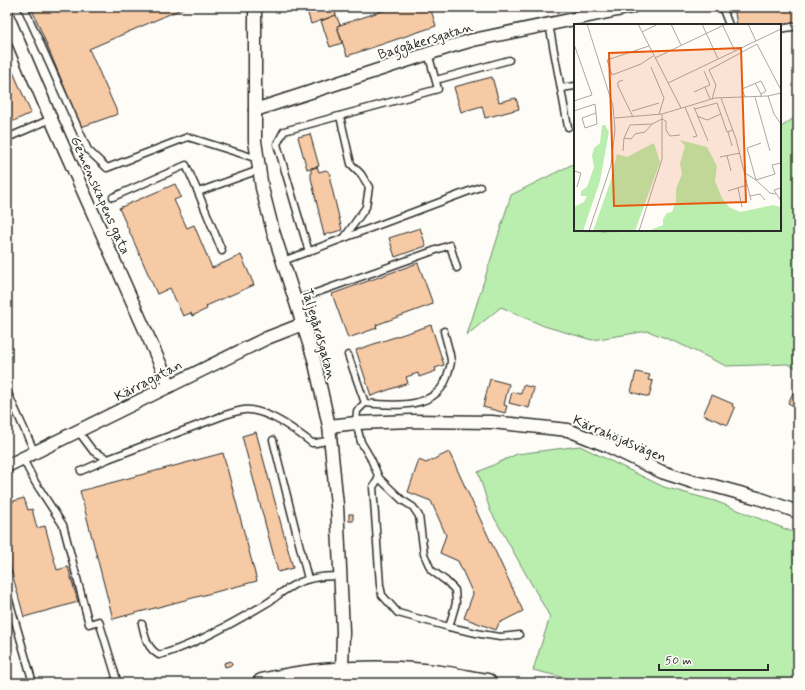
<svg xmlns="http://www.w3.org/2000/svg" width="805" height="690" font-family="Mynerve,sans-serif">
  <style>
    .green { fill: #baeeaf; stroke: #728c6d }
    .building { fill: #f6caa5; stroke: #2b2b2b }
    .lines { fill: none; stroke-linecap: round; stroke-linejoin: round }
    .lane-casing { stroke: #2b2b2b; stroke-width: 9 }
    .street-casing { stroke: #2b2b2b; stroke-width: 15 }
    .secondary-casing { stroke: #2b2b2b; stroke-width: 21 }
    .lane { stroke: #fdfcf7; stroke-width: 6 }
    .street { stroke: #fdfcf7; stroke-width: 12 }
    .secondary { stroke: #fdfcf7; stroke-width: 18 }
    .labels { text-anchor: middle; stroke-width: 4; stroke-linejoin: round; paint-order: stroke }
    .street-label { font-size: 14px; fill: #2b2b2b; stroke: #fdfcf7 }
    .inset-road { fill: none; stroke: #a9a8a5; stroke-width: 1 }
    .view { fill: #e8590c; fill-opacity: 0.15; stroke: #e8590c; stroke-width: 2 }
    .inset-edge { fill: none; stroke: #2b2b2b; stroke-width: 2 }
  </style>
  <rect width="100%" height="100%" fill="#fdfcf7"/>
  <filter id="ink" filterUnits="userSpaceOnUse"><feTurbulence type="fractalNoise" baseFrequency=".025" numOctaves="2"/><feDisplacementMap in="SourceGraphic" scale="8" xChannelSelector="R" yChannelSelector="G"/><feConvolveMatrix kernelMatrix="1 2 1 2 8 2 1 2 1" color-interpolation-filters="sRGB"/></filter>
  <g filter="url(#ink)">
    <g class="green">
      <path d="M 798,115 L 798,369 L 788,364 L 726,366 L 680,344 L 648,331 L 592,340 L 544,326 L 501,307 L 467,335 L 511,195 L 575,163 L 575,230 L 780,230 L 780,128 Z"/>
      <path d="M 580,446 L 664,487 L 715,501 L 798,534 L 798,683 L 587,683 L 533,670 L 550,617 L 490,510 L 478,472 L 517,454 Z"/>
    </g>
    <g class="building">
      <path d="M 31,7 L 186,7 L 89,49 L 118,114 L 81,127 Z"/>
      <path d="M 306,7 L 334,7 L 336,15 L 311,24 Z"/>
      <path d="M 394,7 L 430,7 L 436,26 L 347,56 L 337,26 Z"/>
      <path d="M 734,7 L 798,7 L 798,22 L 780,25 L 737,25 Z"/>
      <path d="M 336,15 L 340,25 L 337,26 L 342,43 L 330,47 L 321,21 Z"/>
      <path d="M 7,58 L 31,113 L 7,124 Z"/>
      <path d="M 492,77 L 499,102 L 516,98 L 519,109 L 485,118 L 482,106 L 461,112 L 454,87 Z"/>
      <path d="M 310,134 L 319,166 L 307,169 L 298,137 Z"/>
      <path d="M 317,167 L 319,172 L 326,170 L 331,174 L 330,180 L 342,230 L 324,235 L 311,178 L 311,169 Z"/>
      <path d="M 175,184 L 181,197 L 174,200 L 187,228 L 194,225 L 212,268 L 241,255 L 254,285 L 206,306 L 207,309 L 192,316 L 191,313 L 183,316 L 170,288 L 157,294 L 119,208 Z"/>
      <path d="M 420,228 L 426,246 L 395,257 L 389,238 Z"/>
      <path d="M 418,263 L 433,304 L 376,325 L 377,328 L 348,338 L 332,294 Z"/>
      <path d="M 431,325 L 444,365 L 435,368 L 436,371 L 419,377 L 418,373 L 406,377 L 408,383 L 371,396 L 356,350 Z"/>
      <path d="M 636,372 L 650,375 L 648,380 L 653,381 L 649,397 L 631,392 Z"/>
      <path d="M 490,379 L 509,384 L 504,405 L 507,406 L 505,413 L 483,407 Z"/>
      <path d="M 523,385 L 534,388 L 529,408 L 509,403 L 512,392 L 521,394 Z"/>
      <path d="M 795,389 L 798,391 L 798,408 L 788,403 Z"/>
      <path d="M 712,395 L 733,404 L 732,406 L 735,408 L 728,425 L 703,415 Z"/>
      <path d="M 256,432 L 293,568 L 278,572 L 242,436 Z"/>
      <path d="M 449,452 L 523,611 L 499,623 L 496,630 L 464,618 L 473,594 L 458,561 L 440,553 L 446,535 L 431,501 L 408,492 L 419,460 L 426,463 Z"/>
      <path d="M 223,453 L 257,581 L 113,619 L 80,491 Z"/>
      <path d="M 24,498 L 28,510 L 32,509 L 37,528 L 45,526 L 57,570 L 68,567 L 78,602 L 24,617 L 7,555 L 7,503 Z"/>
      <rect x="349" y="514" width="4" height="7"/>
      <path d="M 231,661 L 232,665 L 225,667 L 224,663 Z"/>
    </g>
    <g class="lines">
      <g class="lane-casing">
        <g id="lane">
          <path d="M 24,7 L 88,150 L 107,168 L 188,137 L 258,159"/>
          <path d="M 722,7 L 729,25"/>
          <path d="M 549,24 L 568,127"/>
          <path d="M 780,29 L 798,26"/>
          <path d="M 436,80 L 509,60"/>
          <path d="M 561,88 L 575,86"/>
          <path d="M 340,116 L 351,164 L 361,174 L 369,187 L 366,207 L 344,238"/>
          <path d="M 7,138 L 51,119"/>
          <path d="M 113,197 L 186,165 L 198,192"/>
          <path d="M 222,251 L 198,192 L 259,170"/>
          <path d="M 309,252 L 277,144 L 284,131 L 438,89 L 428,53"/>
          <path d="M 283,261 L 480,187"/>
          <path d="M 296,300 L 450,245 L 457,268"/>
          <path d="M 444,331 C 446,341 450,351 451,361 C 451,365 449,370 448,373 C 440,410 394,406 365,403 L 357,411 L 356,423 L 361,442 L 371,459 L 379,478 L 402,500 L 413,507 L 419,516 L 424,554 L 431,570 L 446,581 L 455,590 L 456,603 L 449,627 L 481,634 L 500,637 L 519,635"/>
          <path d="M 348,355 L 365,403"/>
          <path d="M 7,391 L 35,453"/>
          <path d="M 78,431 L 93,451 L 108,459"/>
          <path d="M 273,440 L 308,579"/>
          <path d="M 23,459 L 35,482 L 63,525 L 89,624 L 99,621 L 117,680 L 108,683"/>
          <path d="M 81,471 L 108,459 L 225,415 C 231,413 238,411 244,410 C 266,408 295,430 312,443 L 316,443 L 331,440"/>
          <path d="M 379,478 L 373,487 L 380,585 L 382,595 L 398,613 L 449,627"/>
          <path d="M 7,593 L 33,683"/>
          <path d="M 142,624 C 145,637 147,648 159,655 C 192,647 237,621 267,603 C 274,599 280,593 287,589 C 303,578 321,576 340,576"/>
        </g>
      </g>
      <g class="street-casing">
        <g id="street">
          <path d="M 255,7 L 255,141 L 262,188 L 273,231 L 314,359 L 329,426 L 337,505 L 343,631 L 342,672"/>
          <path d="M 7,15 L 51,119 L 170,386"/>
          <path d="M 255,110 L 449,47 L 473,40 L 632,7"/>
          <path d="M 329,426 L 356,423 L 412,421 L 492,422 L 568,430 L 608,446 L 662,472 L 693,482 L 714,486 L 758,498 L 798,512"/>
          <path d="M 7,466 L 267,338 L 303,324"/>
        </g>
      </g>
      <g class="secondary-casing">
        <path id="secondary" d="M 262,683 C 316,669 393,667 448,676 C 461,678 474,681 487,683"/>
      </g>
      <use href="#lane" class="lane"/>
      <use href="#street" class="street"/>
      <use href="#secondary" class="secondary"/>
    </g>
  </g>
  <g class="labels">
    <g class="street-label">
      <text transform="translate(425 40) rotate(-17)" y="5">Baggåkersgatan</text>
      <text transform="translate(101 195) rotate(66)" y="5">Gemenskapens gata</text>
      <text transform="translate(320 334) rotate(74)" y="5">Taljegårdsgatan</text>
      <text transform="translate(148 380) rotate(-27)" y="5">Kärragatan</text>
      <text transform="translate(620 438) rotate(23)" y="5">Kärrahöjdsvägen</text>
    </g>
  </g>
  <g transform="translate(574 24)">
    <rect width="207" height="207" fill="#fdfcf7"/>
    <path d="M 28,101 L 31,101 L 35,108 L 26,157 L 9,207 L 0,207 L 0,183 L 10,178 L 13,172 L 7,172 L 7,167 L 13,163 L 20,143 L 18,132 L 20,124 L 26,119 ZM 106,116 L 133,123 L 143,142 L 141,157 L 148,174 L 155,183 L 166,188 L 199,181 L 207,183 L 207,207 L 74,207 L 89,201 L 89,195 L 93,189 L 98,188 L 102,177 L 102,165 L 108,150 L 106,139 L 111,122 ZM 80,119 L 86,138 L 61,207 L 19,207 L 36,159 L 43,130 L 53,133 Z" fill="#baeeaf"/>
    <path class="inset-road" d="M 13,0 L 39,82 L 41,106 L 37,141 L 15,207M 64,0 L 107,84M 97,0 L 107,21M 128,0 L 144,35M 174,0 L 182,17M 149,2 L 161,27M 68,8 L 84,0M 0,20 L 18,71 L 0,77M 75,22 L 33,36 L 38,51 L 67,40 L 79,32M 81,34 L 152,0M 77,43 L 90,74 L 85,90M 130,47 L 136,61 L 131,63M 49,56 L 44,58 L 44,62 L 59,93M 94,59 L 207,5M 181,59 L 187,70M 120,68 L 131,63 L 136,75M 194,72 L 200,90 L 207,100M 171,73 L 168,65 L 187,57 L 192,67 L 187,70 L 187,73M 181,73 L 196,127M 147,74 L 162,115 L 177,176M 138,75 L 142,61 L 135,46 L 183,20 L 207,66M 111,83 L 123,112 L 119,113M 120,83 L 134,117M 121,85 L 143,79 L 153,108 L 159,106M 0,87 L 21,80 L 22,89 L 23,100 L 11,104 L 8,94 L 22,89M 58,87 L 85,79M 123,92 L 133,96 L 147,90M 41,94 L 88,90 L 141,74 L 194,72 L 207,69M 154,108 L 158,122M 50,114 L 56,101 L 78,100M 187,119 L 173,124 L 182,156 L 196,169 L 202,170M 49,127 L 50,114 L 57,115 L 61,110 L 71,108 L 78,100 L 88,95 L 92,97 L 92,106 L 96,112 L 106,111M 153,132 L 157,147M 146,133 L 166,129M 0,147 L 7,149 L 3,163M 171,149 L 182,156 L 201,150 L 198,141 L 207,139M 164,164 L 168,183M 207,164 L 200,166 L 207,177M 154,167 L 173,161M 176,172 L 186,170 L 191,176M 65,207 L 88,135 L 88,90"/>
    <path class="view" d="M 167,24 L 172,178 L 40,182 L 35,29 Z"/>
    <rect width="207" height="207" class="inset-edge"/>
  </g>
  <rect width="805" height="690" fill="none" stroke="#fdfcf7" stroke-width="24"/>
  <rect x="12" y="12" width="781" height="666" fill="none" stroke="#2b2b2b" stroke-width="1.5" filter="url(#ink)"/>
  <path d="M659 664v6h109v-6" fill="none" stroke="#2b2b2b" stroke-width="2"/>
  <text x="665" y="664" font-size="12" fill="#2b2b2b" stroke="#fdfcf7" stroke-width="3" paint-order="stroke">50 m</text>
</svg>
